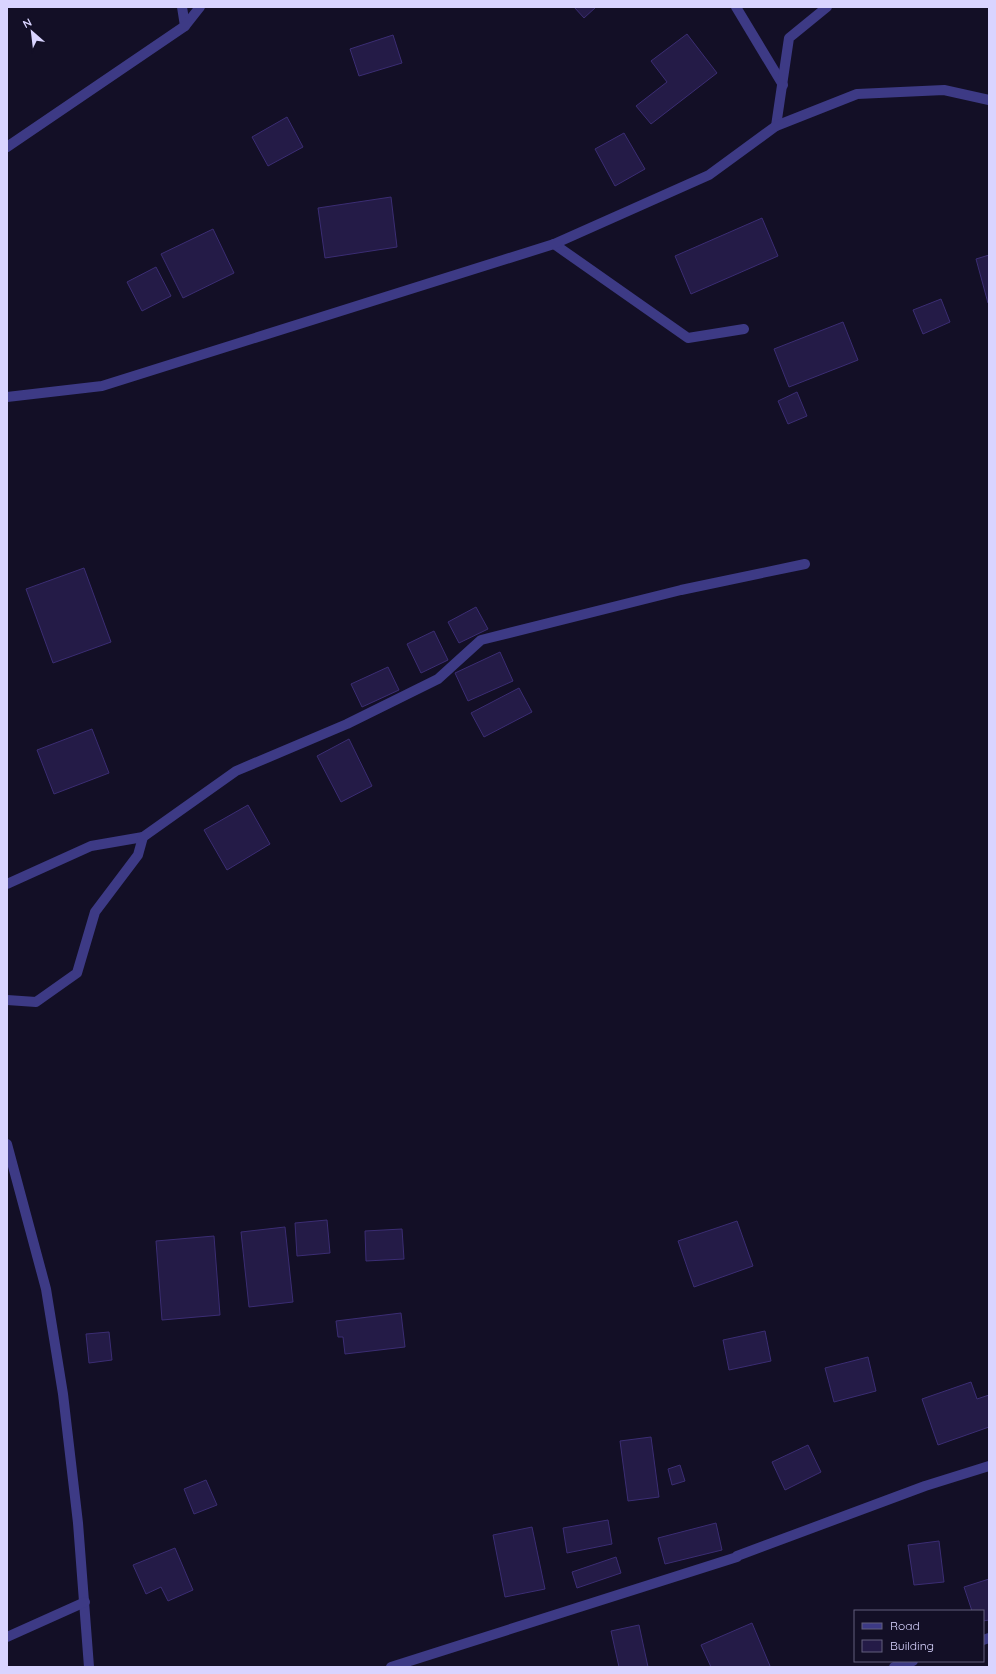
<svg xmlns="http://www.w3.org/2000/svg" width="996" height="1674" font-family="Quicksand,sans-serif">
  <style>
    .building { fill: #241b47; stroke: #3b2d73 }
    .lines { fill: none; stroke-linecap: round; stroke-linejoin: round }
    .street { stroke: #3d3a85; stroke-width: 10 }
  </style>
  <rect width="100%" height="100%" fill="#130f26"/>
  <g class="building">
    <path d="M 574,7 L 596,7 L 584,18 Z"/>
    <path d="M 687,34 L 717,73 L 651,124 L 636,106 L 667,82 L 651,61 Z"/>
    <path d="M 393,35 L 402,63 L 359,76 L 350,49 Z"/>
    <path d="M 287,117 L 303,147 L 268,166 L 252,137 Z"/>
    <path d="M 624,133 L 645,169 L 615,186 L 595,149 Z"/>
    <path d="M 391,197 L 397,247 L 325,258 L 318,208 Z"/>
    <path d="M 762,218 L 778,256 L 691,294 L 675,256 Z"/>
    <path d="M 213,229 L 234,273 L 183,298 L 161,254 Z"/>
    <path d="M 989,255 L 989,303 L 988,303 L 976,259 Z"/>
    <path d="M 156,267 L 171,296 L 142,311 L 127,282 Z"/>
    <path d="M 941,299 L 950,322 L 923,334 L 913,310 Z"/>
    <path d="M 843,322 L 858,360 L 789,387 L 774,349 Z"/>
    <path d="M 797,392 L 807,416 L 788,424 L 778,401 Z"/>
    <path d="M 84,568 L 111,642 L 53,663 L 26,589 Z"/>
    <path d="M 476,607 L 488,629 L 459,643 L 448,622 Z"/>
    <path d="M 434,631 L 448,660 L 421,673 L 407,644 Z"/>
    <path d="M 500,652 L 513,681 L 468,701 L 455,673 Z"/>
    <path d="M 388,667 L 399,690 L 362,707 L 351,684 Z"/>
    <path d="M 519,688 L 532,712 L 484,737 L 471,713 Z"/>
    <path d="M 92,729 L 109,773 L 54,794 L 37,750 Z"/>
    <path d="M 349,739 L 372,786 L 341,802 L 317,756 Z"/>
    <path d="M 248,805 L 270,844 L 227,870 L 204,830 Z"/>
    <path d="M 327,1220 L 330,1253 L 297,1256 L 295,1223 Z"/>
    <path d="M 737,1221 L 753,1266 L 694,1287 L 678,1241 Z"/>
    <path d="M 285,1227 L 293,1302 L 249,1307 L 241,1232 Z"/>
    <path d="M 402,1229 L 404,1259 L 366,1261 L 365,1231 Z"/>
    <path d="M 214,1236 L 220,1315 L 162,1320 L 156,1241 Z"/>
    <path d="M 401,1313 L 405,1347 L 345,1354 L 343,1337 L 338,1337 L 336,1321 Z"/>
    <path d="M 765,1331 L 771,1361 L 729,1370 L 723,1340 Z"/>
    <path d="M 109,1332 L 112,1360 L 89,1363 L 86,1334 Z"/>
    <path d="M 868,1357 L 876,1391 L 834,1402 L 825,1368 Z"/>
    <path d="M 971,1382 L 977,1399 L 989,1395 L 989,1427 L 938,1445 L 922,1399 Z"/>
    <path d="M 651,1437 L 659,1497 L 628,1501 L 620,1441 Z"/>
    <path d="M 808,1445 L 821,1472 L 785,1490 L 772,1462 Z"/>
    <path d="M 680,1465 L 685,1481 L 672,1485 L 668,1469 Z"/>
    <path d="M 206,1480 L 217,1505 L 194,1514 L 184,1489 Z"/>
    <path d="M 608,1520 L 612,1544 L 567,1553 L 563,1528 Z"/>
    <path d="M 716,1523 L 722,1550 L 665,1564 L 658,1538 Z"/>
    <path d="M 532,1527 L 545,1589 L 505,1597 L 493,1535 Z"/>
    <path d="M 939,1541 L 944,1582 L 914,1585 L 908,1545 Z"/>
    <path d="M 175,1548 L 193,1590 L 168,1601 L 161,1587 L 146,1594 L 133,1565 Z"/>
    <path d="M 616,1557 L 621,1573 L 577,1588 L 572,1572 Z"/>
    <path d="M 989,1579 L 989,1620 L 983,1621 L 983,1611 L 972,1611 L 964,1587 Z"/>
    <path d="M 752,1623 L 770,1666 L 767,1667 L 711,1667 L 701,1645 Z"/>
    <path d="M 639,1625 L 648,1667 L 619,1667 L 611,1631 Z"/>
  </g>
  <g class="lines">
    <g class="street">
      <path d="M 182,7 L 185,26"/>
      <path d="M 736,7 L 783,85"/>
      <path d="M 776,126 L 789,38 L 827,7"/>
      <path d="M 7,147 L 185,26 L 200,7"/>
      <path d="M 554,244 L 688,338 L 744,329"/>
      <path d="M 7,397 L 102,386 L 554,244 L 709,175 L 776,126 L 857,94 L 944,90 L 989,100"/>
      <path d="M 7,884 L 91,846 L 143,837"/>
      <path d="M 7,1000 L 36,1002 L 77,973 L 95,912 L 138,855 L 143,837 L 236,771 L 347,724 L 438,679 L 481,640 L 681,590 L 805,564"/>
      <path d="M 7,1144 L 46,1289 L 63,1394 L 78,1523 L 89,1667"/>
      <path d="M 7,1637 L 85,1602"/>
      <path d="M 983,1640 L 989,1638"/>
      <path d="M 391,1667 L 737,1557 L 737,1556 L 925,1486 L 989,1466"/>
      <path d="M 894,1667 L 913,1661"/>
    </g>
  </g>
  <rect width="996" height="1674" fill="none" stroke="#d9d4ff" stroke-width="16"/>
  <rect x="854" y="1610" width="130" height="52" fill="#130f26" stroke="#625e7d"/>
  <rect x="862" y="1623" width="20" height="6" fill="#3d3a85" stroke="#625e7d"/>
  <text x="890" y="1630" font-size="12" fill="#d9d4ff">Road</text>
  <rect x="862" y="1640" width="20" height="12" fill="#241b47" stroke="#625e7d"/>
  <text x="890" y="1650" font-size="12" fill="#d9d4ff">Building</text>
  <g transform="translate(32 32) rotate(332)" stroke="#130f26" stroke-width="3" paint-order="stroke">
  <path d="M0-3L7 15L0 10L-7 15Z" fill="#d9d4ff"/>
  <text y="-6" font-size="11" font-weight="bold" text-anchor="middle" fill="#d9d4ff">N</text>
  </g>
</svg>
